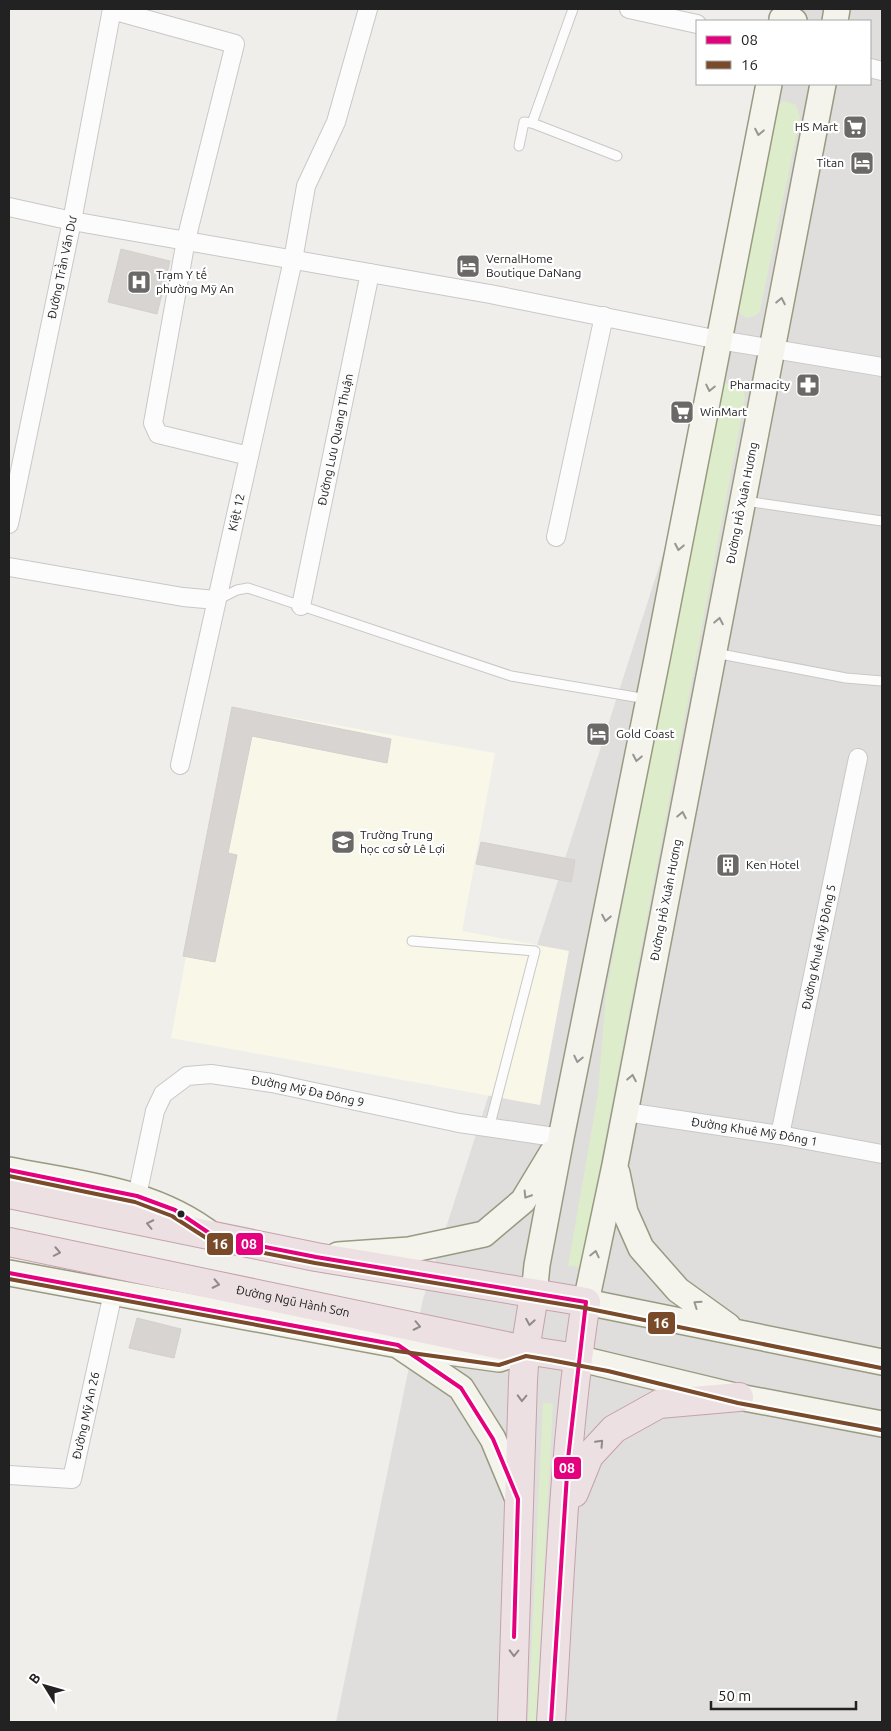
<svg xmlns="http://www.w3.org/2000/svg" width="891" height="1731" font-family="Ubuntu,sans-serif">
  <style>
    .residential { fill: #dfdedc }
    .education { fill: #f8f7e8 }
    .grass { fill: #ddeccb }
    .building { fill: #d7d4d2; stroke: #d3d0cc }
    .lines { fill: none; stroke-linecap: round; stroke-linejoin: round }
    .lane-casing { stroke: #c9c8c7; stroke-width: 11 }
    .street-casing { stroke: #c9c8c7; stroke-width: 20 }
    .secondary-casing { stroke: #999a82; stroke-width: 28 }
    .highway-casing { stroke: #c5a2ac; stroke-width: 30 }
    .lane { stroke: #fdfcfc; stroke-width: 9 }
    .street { stroke: #fdfcfc; stroke-width: 18 }
    .secondary { stroke: #f4f4ed; stroke-width: 25 }
    .highway { stroke: #ece0e2; stroke-width: 28 }
    .bus-1-casing { stroke: #fff; stroke-width: 8 }
    .bus-2-casing { stroke: #fff; stroke-width: 8 }
    .bus-1 { stroke: #e5007d; stroke-width: 4 }
    .bus-2 { stroke: #7a4b2a; stroke-width: 4 }
    .oneway { stroke: #969692 }
    .oneway2 { stroke: #918a8c }
    .bus-dot { fill: #222; stroke: #fff; stroke-width: 2 }
    .labels { text-anchor: middle; stroke-width: 4.5; stroke-linejoin: round; paint-order: stroke }
    .poi-label { font-size: 12px; fill: #222; stroke: #fff; text-anchor: start }
    .street-label { font-size: 12px; fill: #222; stroke: #fff }
    .line-badge { stroke: #fff; stroke-width: 2 }
    .badge-label { font-size: 14px; text-anchor: middle; font-weight: bold; fill: #fff }
  </style>
  <rect width="100%" height="100%" fill="#f0eeeb"/>
  <path class="residential" d="M 770,9 L 882,9 L 882,1722 L 336,1722 L 423,1299 L 666,545 L 755,84 L 870,84 L 870,21 L 767,21 Z"/>
  <path class="education" d="M 232,707 L 495,753 L 462,931 L 569,951 L 540,1105 L 171,1038 Z"/>
  <g class="grass">
    <path d="M 784,101 L 796,105 L 800,117 L 760,311 L 755,316 L 747,318 L 740,314 L 738,306 L 776,107 Z"/>
    <path d="M 733,382 L 743,388 L 745,398 L 581,1267 L 568,1266 L 598,1094 L 606,994 L 718,395 L 723,385 Z"/>
    <path d="M 543,1403 L 553,1404 L 536,1722 L 528,1722 Z"/>
  </g>
  <g class="building">
    <path d="M 121,249 L 170,261 L 157,314 L 108,302 Z"/>
    <path d="M 232,707 L 391,739 L 387,763 L 252,736 L 228,853 L 237,855 L 215,962 L 183,956 Z"/>
    <path d="M 481,842 L 575,860 L 571,882 L 476,864 Z"/>
    <path d="M 137,1318 L 181,1329 L 174,1358 L 129,1348 Z"/>
  </g>
  <g class="lines">
    <g class="lane-casing">
      <g id="lane">
        <path d="M 573,9 L 532,123 L 617,156"/>
        <path d="M 519,146 L 524,122 L 532,123"/>
        <path d="M 745,501 L 882,521"/>
        <path d="M 217,600 L 237,590 L 248,588 L 511,676 L 647,699"/>
        <path d="M 715,653 L 846,678 L 882,681"/>
        <path d="M 412,941 L 535,951 L 489,1128"/>
      </g>
    </g>
    <g class="street-casing">
      <g id="street">
        <path d="M 629,9 L 697,24"/>
        <path d="M 112,10 L 235,44 L 186,240 L 153,423 L 158,434 L 249,456"/>
        <path d="M 870,68 L 882,71"/>
        <path d="M 9,207 L 72,221 L 490,294 L 719,340 L 882,367"/>
        <path id="s1" d="M 9,524 L 72,221 L 112,9"/>
        <path d="M 556,537 L 604,316"/>
        <path d="M 9,567 L 183,597 L 216,600"/>
        <path id="s2" d="M 301,606 L 370,273"/>
        <path id="s3" d="M 180,765 L 293,260 L 306,186 L 336,122 L 368,9"/>
        <path id="s4" d="M 626,1112 L 780,1135 L 882,1154"/>
        <path id="s5" d="M 780,1135 L 858,758"/>
        <path id="s6" d="M 137,1196 L 155,1111 L 163,1094 L 187,1076 L 211,1074 L 272,1083 L 459,1123 L 561,1138"/>
        <path id="s7" d="M 9,1475 L 72,1479 L 113,1293"/>
      </g>
    </g>
    <g class="secondary-casing">
      <g id="secondary">
        <path d="M 782,19 L 794,21"/>
        <path d="M 835,21 L 837,9"/>
        <path d="M 823,84 L 615,1165 L 586,1302 L 882,1362"/>
        <path d="M 9,1170 C 79,1184 155,1190 213,1236"/>
        <path d="M 617,1173 L 625,1212 L 641,1248 L 678,1290 L 728,1326"/>
        <path d="M 338,1255 L 409,1250 L 484,1234 L 523,1201 L 552,1153"/>
        <path d="M 9,1273 L 398,1345 L 499,1359 L 525,1350"/>
        <path d="M 534,1295 L 537,1265 L 561,1138 L 657,659 L 769,84"/>
        <path d="M 402,1348 L 461,1388 L 493,1439 L 518,1499"/>
        <path d="M 577,1358 L 739,1397 L 882,1424"/>
      </g>
    </g>
    <g class="highway-casing">
      <g id="highway">
        <path d="M 9,1194 L 316,1257 L 586,1302 C 564,1441 560,1582 551,1722"/>
        <path id="s8" d="M 9,1242 L 525,1350 L 577,1358"/>
        <path d="M 574,1493 L 589,1456 L 614,1429 L 659,1404 L 739,1397"/>
        <path d="M 512,1722 L 523,1380 L 525,1350 L 534,1295"/>
      </g>
    </g>
    <use href="#lane" class="lane"/>
    <use href="#street" class="street"/>
    <use href="#secondary" class="secondary"/>
    <use href="#highway" class="highway"/>
    <g class="bus-1-casing">
      <g id="bus-1">
        <path d="M 9,1170 L 137,1196 L 175,1210 L 215,1237 L 316,1257 L 586,1302 L 568,1459 L 551,1722"/>
        <path d="M 9,1273 L 398,1345 L 461,1388 L 493,1439 L 518,1499 L 514,1637"/>
      </g>
    </g>
    <g class="bus-2-casing">
      <g id="bus-2">
        <path d="M 9,1176 L 135,1202 L 172,1216 L 214,1243 L 315,1263 L 585,1308 L 881,1368"/>
        <path d="M 9,1279 L 397,1351 L 499,1365 L 526,1356 L 550,1360 L 608,1371 L 738,1403 L 881,1430"/>
      </g>
    </g>
    <use href="#bus-1" class="bus-1"/>
    <use href="#bus-2" class="bus-2"/>
  </g>
  <defs><path id="oneway-chevron" d="M-2-3.5L2.5 0L-2 3.5" fill="none" stroke-width="1.6" stroke-linecap="round" stroke-linejoin="round" transform="scale(1.25)"/></defs>
  <g class="oneway">
    <use href="#oneway-chevron" transform="translate(759 132) rotate(101)"/>
    <use href="#oneway-chevron" transform="translate(781 301) rotate(-79)"/>
    <use href="#oneway-chevron" transform="translate(710 388) rotate(102)"/>
    <use href="#oneway-chevron" transform="translate(679 547) rotate(101)"/>
    <use href="#oneway-chevron" transform="translate(719 621) rotate(-79)"/>
    <use href="#oneway-chevron" transform="translate(637 758) rotate(101)"/>
    <use href="#oneway-chevron" transform="translate(682 815) rotate(-79)"/>
    <use href="#oneway-chevron" transform="translate(606 918) rotate(101)"/>
    <use href="#oneway-chevron" transform="translate(578 1059) rotate(102)"/>
    <use href="#oneway-chevron" transform="translate(632 1078) rotate(-79)"/>
    <use href="#oneway-chevron" transform="translate(527 1195) rotate(122)"/>
    <use href="#oneway-chevron" transform="translate(595 1254) rotate(-77)"/>
    <use href="#oneway-chevron" transform="translate(697 1304) rotate(-145)"/>
  </g>
  <g class="oneway2">
    <use href="#oneway-chevron" transform="translate(150 1224) rotate(-168)"/>
    <use href="#oneway-chevron" transform="translate(57 1252) rotate(11)"/>
    <use href="#oneway-chevron" transform="translate(216 1284) rotate(12)"/>
    <use href="#oneway-chevron" transform="translate(530 1322) rotate(99)"/>
    <use href="#oneway-chevron" transform="translate(417 1326) rotate(12)"/>
    <use href="#oneway-chevron" transform="translate(522 1398) rotate(92)"/>
    <use href="#oneway-chevron" transform="translate(600 1443) rotate(-47)"/>
    <use href="#oneway-chevron" transform="translate(514 1653) rotate(91)"/>
  </g>
  <defs>
    <g id="supermarket-square" transform="scale(1.25)"><rect x="-9" y="-9" width="18" height="18" rx="4" fill="#6a6968" stroke="#fff"/><path d="M-6-5.5h2.5l.6 2H6L4.5 2H-2.5L-4.4-4H-6ZM-1.5 3.2a1.3 1.3 0 1 0 .1 0ZM3 3.2a1.3 1.3 0 1 0 .1 0Z" fill="#fff"/></g>
    <g id="hotel-square" transform="scale(1.25)"><rect x="-9" y="-9" width="18" height="18" rx="4" fill="#6a6968" stroke="#fff"/><path d="M-6-4.5h1.5V1H6V5H4.5V3h-9V5H-6ZM-4 0a1.8 1.8 0 1 1 3.6 0ZM.5 0V-2.5h3Q6-2.5 6 0Z" fill="#fff"/></g>
    <g id="hospital-square" transform="scale(1.25)"><rect x="-9" y="-9" width="18" height="18" rx="4" fill="#6a6968" stroke="#fff"/><path d="M-5-5h3v3.5h4V-5h3V5h-3V1.5h-4V5h-3Z" fill="#fff"/></g>
    <g id="pharmacy-square" transform="scale(1.25)"><rect x="-9" y="-9" width="18" height="18" rx="4" fill="#6a6968" stroke="#fff"/><path d="M-2-6h4v4h4v4h-4v4h-4v-4h-4v-4h4Z" fill="#fff"/></g>
    <g id="school-square" transform="scale(1.25)"><rect x="-9" y="-9" width="18" height="18" rx="4" fill="#6a6968" stroke="#fff"/><path d="M0-5L7-2L0 1L-7-2ZM-4 1L0 2.5L4 1V4Q0 6-4 4Z" fill="#fff"/></g>
    <g id="building-square" transform="scale(1.25)"><rect x="-9" y="-9" width="18" height="18" rx="4" fill="#6a6968" stroke="#fff"/><path d="M-4-6H4V6H1V3H-1V6H-4ZM-2.5-4.3h1.7v1.8h-1.7ZM.8-4.3h1.7v1.8H.8ZM-2.5-1h1.7V.8h-1.7ZM.8-1h1.7V.8H.8Z" fill="#fff"/></g>
  </defs>
  <g fill-rule="evenodd">
    <use href="#supermarket-square" x="855" y="127"/>
    <use href="#hotel-square" x="862" y="163"/>
    <use href="#hotel-square" x="468" y="266"/>
    <use href="#hospital-square" x="139" y="282"/>
    <use href="#pharmacy-square" x="808" y="385"/>
    <use href="#supermarket-square" x="682" y="412"/>
    <use href="#hotel-square" x="598" y="734"/>
    <use href="#school-square" x="343" y="842"/>
    <use href="#building-square" x="728" y="865"/>
  </g>
  <circle class="bus-dot" cx="181" cy="1214" r="4.5"/>
  <g class="labels">
    <g class="poi-label">
      <text x="838" y="131" text-anchor="end">HS Mart</text>
      <text x="844" y="167" text-anchor="end">Titan</text>
      <text x="486" y="263">VernalHome<tspan x="486" dy="14">Boutique DaNang</tspan></text>
      <text x="156" y="279">Trạm Y tế<tspan x="156" dy="14">phường Mỹ An</tspan></text>
      <text x="790" y="389" text-anchor="end">Pharmacity</text>
      <text x="700" y="416">WinMart</text>
      <text x="616" y="738">Gold Coast</text>
      <text x="360" y="839">Trường Trung<tspan x="360" dy="14">học cơ sở Lê Lợi</tspan></text>
      <text x="746" y="869">Ken Hotel</text>
    </g>
    <g class="street-label">
      <text dy="4" stroke="none"><textPath href="#s1" startOffset="262">Đường Trần Văn Dư</textPath></text>
      <text dy="4" stroke="none"><textPath href="#s2" startOffset="170">Đường Lưu Quang Thuận</textPath></text>
      <text transform="translate(742 503) rotate(-79)" y="4">Đường Hồ Xuân Hương</text>
      <text dy="4" stroke="none"><textPath href="#s3" startOffset="259">Kiệt 12</textPath></text>
      <text transform="translate(666 900) rotate(-79)" y="4">Đường Hồ Xuân Hương</text>
      <text dy="4" stroke="none"><textPath href="#s5" startOffset="192">Đường Khuê Mỹ Đông 5</textPath></text>
      <text dy="4" stroke="none"><textPath href="#s6" startOffset="258">Đường Mỹ Đa Đông 9</textPath></text>
      <text dy="4" stroke="none"><textPath href="#s4" startOffset="130">Đường Khuê Mỹ Đông 1</textPath></text>
      <text dy="4" stroke="none"><textPath href="#s8" startOffset="290">Đường Ngũ Hành Sơn</textPath></text>
      <text dy="4" stroke="none"><textPath href="#s7" startOffset="128">Đường Mỹ An 26</textPath></text>
    </g>
  </g>
  <g class="line-badge">
    <rect x="235" y="1232" width="29" height="24" rx="5" fill="#e5007d"/>
    <rect x="206" y="1232" width="28" height="24" rx="5" fill="#7a4b2a"/>
    <rect x="647" y="1311" width="29" height="24" rx="5" fill="#7a4b2a"/>
    <rect x="553" y="1456" width="29" height="24" rx="5" fill="#e5007d"/>
  </g>
  <g class="badge-label">
    <text x="249" y="1249">08</text>
    <text x="220" y="1249">16</text>
    <text x="661" y="1328">16</text>
    <text x="567" y="1473">08</text>
  </g>
  <rect width="891" height="1731" fill="none" stroke="#222222" stroke-width="20"/>
  <rect x="696" y="20" width="175" height="65" fill="#ffffff" stroke="#a7a7a7"/>
  <rect x="706" y="36" width="25" height="8" fill="#e5007d" stroke="#a7a7a7"/>
  <text x="741" y="45" font-size="15" fill="#222222">08</text>
  <rect x="706" y="61" width="25" height="8" fill="#7a4b2a" stroke="#a7a7a7"/>
  <text x="741" y="70" font-size="15" fill="#222222">16</text>
  <g transform="translate(45 1686) rotate(307)" stroke="#ffffff" stroke-width="4" paint-order="stroke">
  <path d="M0-4L9 19L0 12L-9 19Z" fill="#222222"/>
  <text y="-8" font-size="14" font-weight="bold" text-anchor="middle" fill="#222222">B</text>
  </g>
  <path d="M711 1701v8h145v-8" fill="none" stroke="#222222" stroke-width="2.5"/>
  <text x="718" y="1701" font-size="15" fill="#222222" stroke="#ffffff" stroke-width="4" paint-order="stroke">50 m</text>
</svg>
